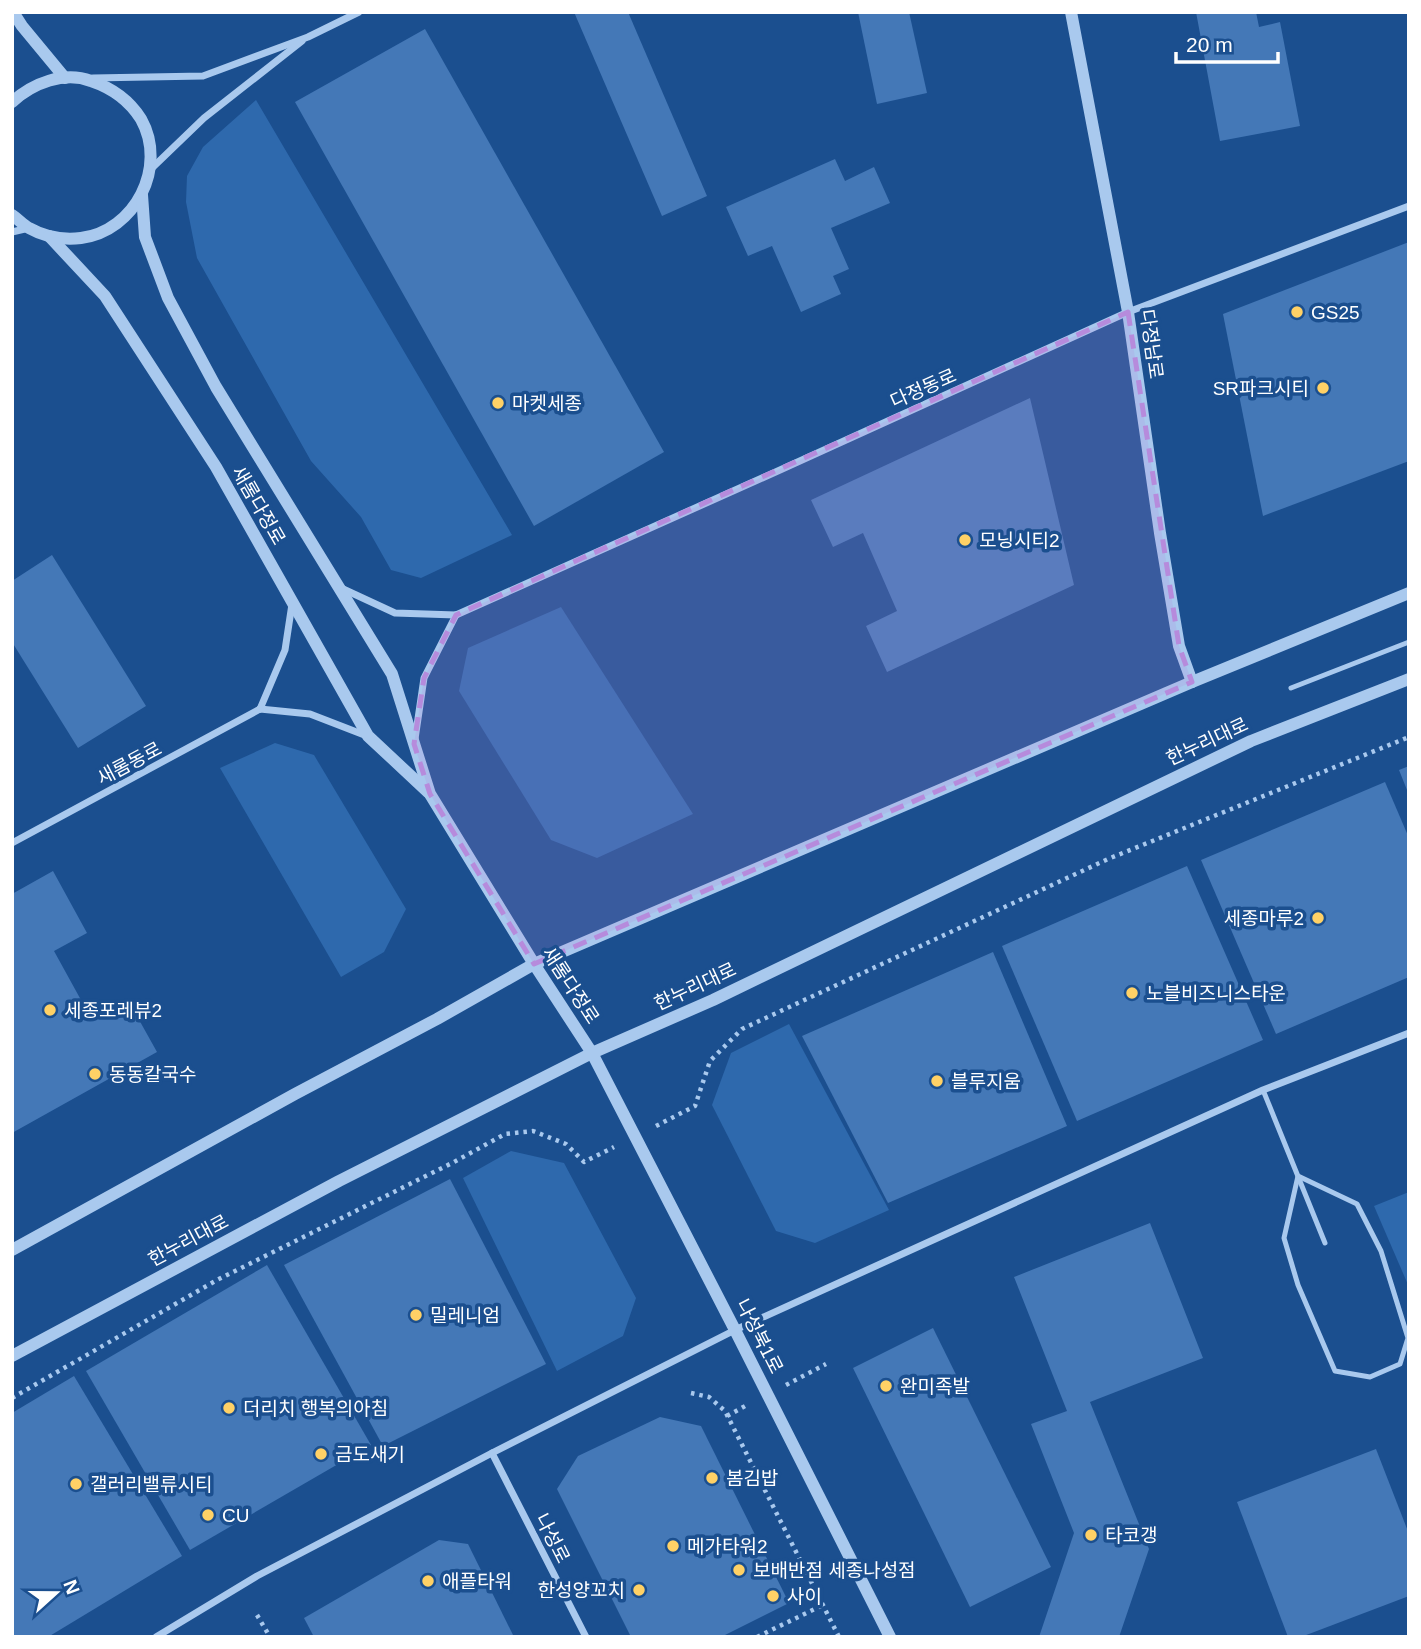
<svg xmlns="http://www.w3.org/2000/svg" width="1421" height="1649" font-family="Arial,'Noto Sans KR',sans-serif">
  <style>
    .green { fill: #2e69ad }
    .building { fill: #4478b7 }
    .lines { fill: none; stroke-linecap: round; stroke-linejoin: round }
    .path { stroke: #a9c9ee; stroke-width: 4.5; stroke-dasharray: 3.5 5; stroke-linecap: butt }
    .service { stroke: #a9c9ee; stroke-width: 5 }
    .minor { stroke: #a9c9ee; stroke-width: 7 }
    .tertiary { stroke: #a9c9ee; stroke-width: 12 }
    .marked { fill: #b68bdc; fill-opacity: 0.2; stroke: #b68bdc; stroke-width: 5; stroke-dasharray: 14 9; stroke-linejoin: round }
    .poi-dot { fill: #ffd166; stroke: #1b4f8f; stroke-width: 2.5 }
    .labels { text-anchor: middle; stroke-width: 7; stroke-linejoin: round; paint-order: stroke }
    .poi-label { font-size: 19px; fill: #fff; stroke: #1b4f8f; text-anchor: start }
    .street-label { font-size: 19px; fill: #fff; stroke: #1b4f8f }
  </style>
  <rect width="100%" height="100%" fill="#1b4f8f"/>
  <g class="green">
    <path d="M 256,100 L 512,535 L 421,578 L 391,570 L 361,517 L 311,461 L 197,258 L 186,202 L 187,176 L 203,147 Z"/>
    <path d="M 561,607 L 693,814 L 597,858 L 551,840 L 459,691 L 468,648 Z"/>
    <path d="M 275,743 L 314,755 L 406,909 L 384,952 L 341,977 L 220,768 Z"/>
    <path d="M 789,1024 L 889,1210 L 815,1243 L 776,1231 L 712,1105 L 731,1053 Z"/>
    <path d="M 511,1151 L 564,1163 L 636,1298 L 623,1336 L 557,1371 L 463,1178 Z"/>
    <path d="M 1409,1192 L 1409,1287 L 1374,1206 Z"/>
  </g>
  <g class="building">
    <path d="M 574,12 L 628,12 L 707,196 L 662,216 Z"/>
    <path d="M 858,12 L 909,12 L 927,93 L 877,104 Z"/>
    <path d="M 1196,12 L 1256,12 L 1259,27 L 1280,22 L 1300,126 L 1220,141 Z"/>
    <path d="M 425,29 L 664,452 L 534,526 L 295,102 Z"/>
    <path d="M 835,159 L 845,181 L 874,167 L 890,203 L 831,228 L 849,269 L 833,276 L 841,294 L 801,312 L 772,246 L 748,256 L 726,207 Z"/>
    <path d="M 1409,242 L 1409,461 L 1263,516 L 1223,314 Z"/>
    <path d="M 1030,398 L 1074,585 L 887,672 L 866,626 L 897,611 L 863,533 L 833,547 L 811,500 Z"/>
    <path d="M 52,555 L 146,706 L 78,748 L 12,642 L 12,581 Z"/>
    <path d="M 1409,766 L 1409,795 L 1399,770 Z"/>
    <path d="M 1385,782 L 1409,838 L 1409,977 L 1276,1034 L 1201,860 Z"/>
    <path d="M 1187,866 L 1263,1040 L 1077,1121 L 1002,946 Z"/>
    <path d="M 53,871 L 87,933 L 54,951 L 92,1020 L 128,1000 L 157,1052 L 12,1133 L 12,894 Z"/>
    <path d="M 993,952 L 1067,1126 L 888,1203 L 802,1036 Z"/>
    <path d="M 450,1179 L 546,1364 L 383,1446 L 284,1265 Z"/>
    <path d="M 1150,1223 L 1203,1358 L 1090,1402 L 1149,1549 L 1119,1637 L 1039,1637 L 1074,1533 L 1031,1424 L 1067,1411 L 1014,1277 Z"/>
    <path d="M 267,1265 L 371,1445 L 190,1550 L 86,1371 Z"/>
    <path d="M 933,1328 L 1051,1567 L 970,1607 L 853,1368 Z"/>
    <path d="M 74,1376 L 182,1556 L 48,1637 L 12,1637 L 12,1413 Z"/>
    <path d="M 660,1417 L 701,1426 L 789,1603 L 721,1637 L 631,1637 L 557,1489 L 578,1456 Z"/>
    <path d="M 1376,1449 L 1409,1534 L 1409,1596 L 1301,1637 L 1288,1637 L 1237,1502 Z"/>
    <path d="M 439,1540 L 468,1544 L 514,1637 L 314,1637 L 304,1618 Z"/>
  </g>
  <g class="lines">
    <g class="path">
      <path d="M 656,1126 L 695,1106 L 710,1061 L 742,1029 L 1108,859 L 1409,737"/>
      <path d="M 786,1385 L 826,1364"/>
      <path d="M 691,1393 L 709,1397 L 725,1411 L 839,1637"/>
      <path d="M 12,1398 L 217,1280 L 454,1162 L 505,1134 L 533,1131 L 566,1144 L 584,1162 L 614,1147"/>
      <path d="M 727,1416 L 747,1405"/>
      <path d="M 257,1615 L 270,1637"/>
      <path d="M 757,1637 L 823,1605"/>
    </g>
    <g class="service">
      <path d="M 1291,688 L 1409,642"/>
      <path d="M 1263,1090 L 1325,1243"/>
      <path d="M 1298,1176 L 1357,1204 L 1381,1251 L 1408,1338 L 1400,1364 L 1370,1377 L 1335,1371 L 1298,1285 L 1284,1238 Z"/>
    </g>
    <g class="minor">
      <path d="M 93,78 L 203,76 L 308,37 L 359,12"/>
      <path d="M 151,169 L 204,118 L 302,41"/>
      <path d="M 12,232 L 29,228"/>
      <path d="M 341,588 L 395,613 L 456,615 L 780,470 L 1128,312 L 1409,206"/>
      <path d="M 260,709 L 285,650 L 292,604"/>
      <path d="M 260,709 L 310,714 L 367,736"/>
      <path d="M 415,739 L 424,678 L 456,615"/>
      <path d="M 12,843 L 260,709"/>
      <path d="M 492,1453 L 586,1637"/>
      <path d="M 156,1637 L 257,1576 L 492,1453 L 735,1330 L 1263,1090 L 1409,1033"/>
    </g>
    <g class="tertiary">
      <path d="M 13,12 L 22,26 L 65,78"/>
      <path d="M 1071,12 L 1128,312 L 1160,533 L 1179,646 L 1192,682"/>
      <path d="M 12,102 C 33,83 64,71 91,81 C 112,88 129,100 141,119 C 168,167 135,231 81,238 C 64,240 45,237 29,228 C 23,225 18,219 12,215"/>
      <path d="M 142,195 L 145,237 L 168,298 L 216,387 L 392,674 L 430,794 L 534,964 L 592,1053 L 735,1330 L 890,1637"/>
      <path d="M 49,236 L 105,296 L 216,467 L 368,736 L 428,792"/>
      <path d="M 12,1250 L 295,1094 L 437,1019 L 534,964 L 1192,682 L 1409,593"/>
      <path d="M 12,1356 L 339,1181 L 592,1053 L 713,1000 L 1251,741 L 1409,679"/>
    </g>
  </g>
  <path class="marked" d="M 1128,312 L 1179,646 L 1192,682 L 534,964 L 430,794 L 414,744 L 424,678 L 456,615 Z"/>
  <g class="poi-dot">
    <circle cx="1297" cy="312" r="7"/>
    <circle cx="1323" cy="388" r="7"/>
    <circle cx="498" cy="403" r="7"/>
    <circle cx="965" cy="540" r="7"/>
    <circle cx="1318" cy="918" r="7"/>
    <circle cx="1132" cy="993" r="7"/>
    <circle cx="50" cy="1010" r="7"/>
    <circle cx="95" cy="1074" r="7"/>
    <circle cx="937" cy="1081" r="7"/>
    <circle cx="416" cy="1315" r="7"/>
    <circle cx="886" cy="1386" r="7"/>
    <circle cx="229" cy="1408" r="7"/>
    <circle cx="321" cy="1454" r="7"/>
    <circle cx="712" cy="1478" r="7"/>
    <circle cx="76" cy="1484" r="7"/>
    <circle cx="208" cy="1515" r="7"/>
    <circle cx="1091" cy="1535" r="7"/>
    <circle cx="673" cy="1546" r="7"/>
    <circle cx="739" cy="1570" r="7"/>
    <circle cx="428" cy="1581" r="7"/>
    <circle cx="639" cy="1590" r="7"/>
    <circle cx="773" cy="1596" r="7"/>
  </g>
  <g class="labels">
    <g class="poi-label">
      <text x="1311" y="319">GS25</text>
      <text x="1309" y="395" text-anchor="end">SR파크시티</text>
      <text x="512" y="410">마켓세종</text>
      <text x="979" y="547">모닝시티2</text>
      <text x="1304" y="925" text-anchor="end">세종마루2</text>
      <text x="1146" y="1000">노블비즈니스타운</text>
      <text x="64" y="1017">세종포레뷰2</text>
      <text x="109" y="1081">동동칼국수</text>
      <text x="951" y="1088">블루지움</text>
      <text x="430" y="1322">밀레니엄</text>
      <text x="900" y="1393">완미족발</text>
      <text x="243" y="1415">더리치 행복의아침</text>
      <text x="335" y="1461">금도새기</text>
      <text x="726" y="1485">봄김밥</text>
      <text x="90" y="1491">갤러리밸류시티</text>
      <text x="222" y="1522">CU</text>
      <text x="1105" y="1542">타코갱</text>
      <text x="687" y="1553">메가타워2</text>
      <text x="753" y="1577">보배반점 세종나성점</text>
      <text x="442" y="1588">애플타워</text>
      <text x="625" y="1597" text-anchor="end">한성양꼬치</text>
      <text x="787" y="1603">사이</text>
    </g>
    <g class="street-label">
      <text transform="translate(1152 344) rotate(82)" y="7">다정남로</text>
      <text transform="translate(923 388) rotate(-24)" y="7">다정동로</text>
      <text transform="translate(259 505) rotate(60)" y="7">새롬다정로</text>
      <text transform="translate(1207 741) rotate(-25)" y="7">한누리대로</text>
      <text transform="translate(129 763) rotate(-28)" y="7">새롬동로</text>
      <text transform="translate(571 985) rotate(57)" y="7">새롬다정로</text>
      <text transform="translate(695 986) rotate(-25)" y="7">한누리대로</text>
      <text transform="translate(188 1240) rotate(-28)" y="7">한누리대로</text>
      <text transform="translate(760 1336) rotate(63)" y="7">나성북1로</text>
      <text transform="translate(553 1538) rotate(63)" y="7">나성로</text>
    </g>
  </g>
  <rect width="1421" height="1649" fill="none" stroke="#ffffff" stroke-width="28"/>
  <g transform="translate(56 1593) rotate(69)" stroke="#1b4f8f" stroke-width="5" paint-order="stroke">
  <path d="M0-5L12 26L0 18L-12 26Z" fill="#ffffff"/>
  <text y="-10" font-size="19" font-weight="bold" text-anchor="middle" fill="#ffffff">N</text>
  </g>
  <path d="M1176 52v10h102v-10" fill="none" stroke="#ffffff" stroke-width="3.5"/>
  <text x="1186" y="52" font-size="21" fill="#ffffff" stroke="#1b4f8f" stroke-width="5" paint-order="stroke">20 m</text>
</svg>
